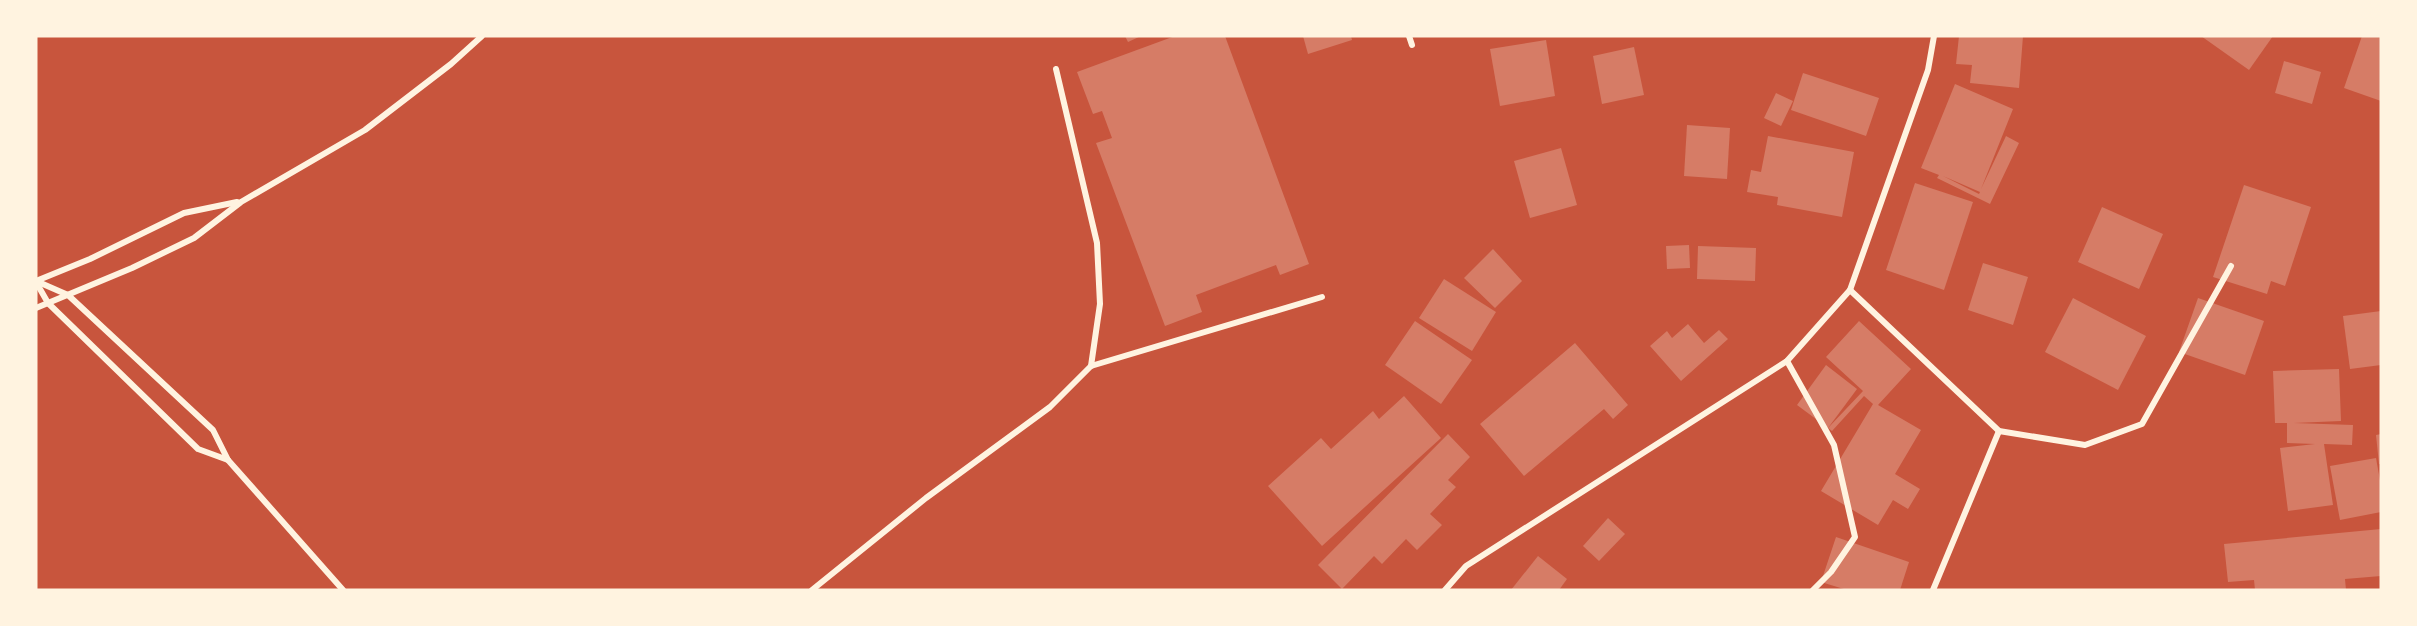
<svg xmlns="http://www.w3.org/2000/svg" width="2417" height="626" font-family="Overpass,sans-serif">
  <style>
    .building { fill: #d67c66; fill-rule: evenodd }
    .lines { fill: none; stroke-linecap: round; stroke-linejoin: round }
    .minor { stroke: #fff3e0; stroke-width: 6 }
  </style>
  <rect width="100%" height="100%" fill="#c8553d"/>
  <g class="building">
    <path d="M 1125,36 L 1141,36 L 1128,42 Z"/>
    <path d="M 1175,36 L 1225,36 L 1309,264 L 1280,275 L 1276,265 L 1196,295 L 1202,312 L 1165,326 L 1096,143 L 1112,138 L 1102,111 L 1093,114 L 1077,72 Z"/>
    <path d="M 1303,36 L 1351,36 L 1352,40 L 1308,54 Z"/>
    <path d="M 1959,36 L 2023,36 L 2019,88 L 1970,83 L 1972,65 L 1956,64 Z"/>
    <path d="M 2201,36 L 2273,36 L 2249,70 Z"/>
    <path d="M 2362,36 L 2381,36 L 2381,101 L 2344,88 Z"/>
    <path d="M 1546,40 L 1555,96 L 1500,106 L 1490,49 Z"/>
    <path d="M 1634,47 L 1644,95 L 1602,104 L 1593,56 Z"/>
    <path d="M 2284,61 L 2321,72 L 2312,104 L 2275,93 Z"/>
    <path d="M 1803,73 L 1879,98 L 1866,136 L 1791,110 Z"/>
    <path d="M 1955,84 L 2013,109 L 1981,189 L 2006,136 L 2019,143 L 1990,204 L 1937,178 L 1939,175 L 1921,168 ZM 1943,176 L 1980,192 L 1979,194 Z"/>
    <path d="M 1776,93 L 1793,101 L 1781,126 L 1764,118 Z"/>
    <path d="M 1687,125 L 1730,128 L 1727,179 L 1684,176 Z"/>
    <path d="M 1768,136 L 1854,152 L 1842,217 L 1777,205 L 1778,197 L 1747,192 L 1751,170 L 1761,172 Z"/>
    <path d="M 1561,148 L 1577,205 L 1530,218 L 1514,161 Z"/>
    <path d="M 1915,183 L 1973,202 L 1944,290 L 1886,270 Z"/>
    <path d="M 2244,185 L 2311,207 L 2285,286 L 2271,281 L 2267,294 L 2213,277 Z"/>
    <path d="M 2102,207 L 2163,234 L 2139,289 L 2078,262 Z"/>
    <path d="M 1689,245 L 1690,268 L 1667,269 L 1666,246 Z"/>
    <path d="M 1698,246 L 1756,248 L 1755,281 L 1697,279 Z"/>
    <path d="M 1493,249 L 1522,281 L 1495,308 L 1464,278 Z"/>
    <path d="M 1983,263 L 2028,277 L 2013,325 L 1968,310 Z"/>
    <path d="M 1444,279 L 1496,312 L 1472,351 L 1419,318 Z"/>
    <path d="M 2073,298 L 2146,336 L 2118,390 L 2045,352 Z"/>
    <path d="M 2198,298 L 2264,321 L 2245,375 L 2179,352 Z"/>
    <path d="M 2381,311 L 2381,365 L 2350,369 L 2343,316 Z"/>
    <path d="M 1415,321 L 1472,360 L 1441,404 L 1385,365 Z"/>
    <path d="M 1859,321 L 1911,369 L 1878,405 L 1921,430 L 1895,474 L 1920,489 L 1908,509 L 1893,500 L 1878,525 L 1821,491 L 1873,404 L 1864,396 L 1832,431 L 1828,428 L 1863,391 L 1826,357 Z"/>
    <path d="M 1688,324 L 1704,343 L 1719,330 L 1728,339 L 1681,381 L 1650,346 L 1667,331 L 1672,338 Z"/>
    <path d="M 1575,343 L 1628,405 L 1613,419 L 1604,409 L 1524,476 L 1480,424 Z"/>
    <path d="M 1826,365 L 1857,389 L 1828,428 L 1797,405 Z"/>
    <path d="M 2339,369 L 2341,421 L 2294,423 L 2353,425 L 2352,445 L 2324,444 L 2333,505 L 2288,511 L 2280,448 L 2315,444 L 2287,443 L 2287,423 L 2275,423 L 2273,371 Z"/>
    <path d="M 1404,396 L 1441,438 L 1322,546 L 1268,486 L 1321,438 L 1331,449 L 1373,411 L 1379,419 Z"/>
    <path d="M 1448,434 L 1470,457 L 1448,480 L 1456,487 L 1430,514 L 1442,525 L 1417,550 L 1406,539 L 1382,564 L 1374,556 L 1342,589 L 1318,565 Z"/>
    <path d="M 2381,434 L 2381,464 L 2379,464 L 2376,435 Z"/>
    <path d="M 2376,458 L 2381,486 L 2381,512 L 2340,520 L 2330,466 Z"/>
    <path d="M 1608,518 L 1625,534 L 1599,561 L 1583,546 Z"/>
    <path d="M 2381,529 L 2381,576 L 2345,579 L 2346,590 L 2255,590 L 2254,580 L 2228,582 L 2224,544 Z"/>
    <path d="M 1836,537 L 1909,562 L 1900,590 L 1847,590 L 1821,582 Z"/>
    <path d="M 1538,556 L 1567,579 L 1559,590 L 1511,590 Z"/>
  </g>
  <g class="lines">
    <g class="minor">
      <path d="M 1409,36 L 1412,45"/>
      <path d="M 1056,69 L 1097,243 L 1100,304 L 1091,366"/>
      <path d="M 36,281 L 68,295 L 213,430 L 228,460 L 343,590"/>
      <path d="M 36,281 L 90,259 L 184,213 L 237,202"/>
      <path d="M 36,282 L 48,303 L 198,449 L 228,460"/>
      <path d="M 1850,290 L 1999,431 L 2085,445 L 2142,424 L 2231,266"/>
      <path d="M 36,308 L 132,268 L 194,238 L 241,202 L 365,130 L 451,64 L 482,36"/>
      <path d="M 1787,361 L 1834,445 L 1855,537 L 1831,572 L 1813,590"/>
      <path d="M 812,590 L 926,498 L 1050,407 L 1091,366 L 1322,297"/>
      <path d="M 1445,590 L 1466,566 L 1787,361 L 1850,290 L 1928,70 L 1934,36"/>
      <path d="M 1933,590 L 1999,431"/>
    </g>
  </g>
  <rect width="2417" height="626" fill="none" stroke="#fff3e0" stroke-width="75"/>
</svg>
